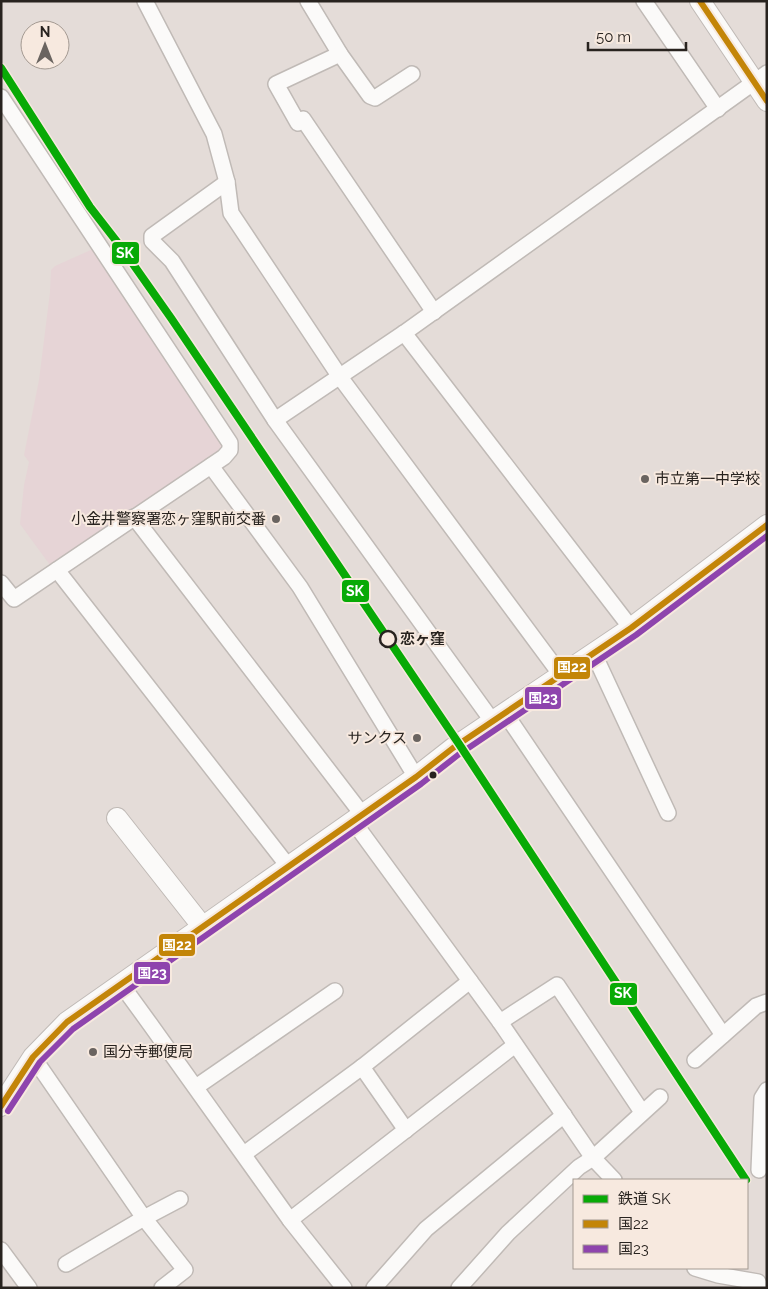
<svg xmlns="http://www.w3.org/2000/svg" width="768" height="1289" font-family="Raleway,'Noto Sans JP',sans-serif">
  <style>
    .commercial { fill: #e6d4d6 }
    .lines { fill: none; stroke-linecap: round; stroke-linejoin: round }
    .street-casing { stroke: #c0bab6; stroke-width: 18 }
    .secondary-casing { stroke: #c0bab6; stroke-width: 22 }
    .street { stroke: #fbfaf9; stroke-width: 15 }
    .secondary { stroke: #fbfaf9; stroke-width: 20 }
    .bus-1-casing { stroke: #f7e9df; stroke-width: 10 }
    .bus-2-casing { stroke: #f7e9df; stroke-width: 10 }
    .bus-1 { stroke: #c38508; stroke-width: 6 }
    .bus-2 { stroke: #8e44ad; stroke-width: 6 }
    .rail-1-casing { stroke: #f7e9df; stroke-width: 11 }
    .rail-1 { stroke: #08aa06; stroke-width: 8 }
    .poi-dot { fill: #6a6460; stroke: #f7e9df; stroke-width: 2 }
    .stop-dot { fill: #f7e9df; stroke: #28231f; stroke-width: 2.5 }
    .bus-dot { fill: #28231f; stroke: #f7e9df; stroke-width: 2 }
    .labels { text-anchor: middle; stroke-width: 4; stroke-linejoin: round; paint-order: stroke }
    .poi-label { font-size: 15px; fill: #28231f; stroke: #f7e9df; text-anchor: start }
    .stop-label { font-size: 15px; font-weight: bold; fill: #28231f; stroke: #f7e9df; text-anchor: start }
    .line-badge { stroke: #f7e9df; stroke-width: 2 }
    .badge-label { font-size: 14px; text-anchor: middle; font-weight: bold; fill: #fff }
  </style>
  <rect width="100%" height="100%" fill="#e4dcd8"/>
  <path class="commercial" d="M 93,249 L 225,446 L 224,451 L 60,564 L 55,562 L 50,565 L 20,524 L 24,485 L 29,462 L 24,455 L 39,380 L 50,292 L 51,270 L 55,266 Z"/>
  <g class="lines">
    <g class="street-casing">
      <g id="street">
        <path d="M 145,1 L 214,134 L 227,182 L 231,213 L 340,377 L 561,675"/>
        <path d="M 308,1 L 340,54 L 370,96 L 375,98 L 412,74"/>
        <path d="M 644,1 L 718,109"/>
        <path d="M 340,54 L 276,84 L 298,123 L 303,119 L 434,312"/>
        <path d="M 1,97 L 230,443 L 230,450 L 224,457 L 14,599 L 1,583"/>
        <path d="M 227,182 L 152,236 L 152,241 L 172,261 L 275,420 L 493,722"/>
        <path d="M 404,333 L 631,628"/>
        <path d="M 275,420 L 404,333 L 767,73"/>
        <path d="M 211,466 L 300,587 L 416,777"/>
        <path d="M 134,517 L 362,814"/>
        <path d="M 57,570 L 288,866"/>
        <path d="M 594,654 L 668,813"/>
        <path d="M 505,713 L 723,1035"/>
        <path d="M 353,821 L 500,1022 L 593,1158 L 614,1180"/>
        <path d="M 119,985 L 126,991 L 150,1024 L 290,1220 L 344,1288"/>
        <path d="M 500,1022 L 557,985 L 642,1112"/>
        <path d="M 33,1057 L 144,1218 L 185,1270 L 162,1288"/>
        <path d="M 695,1060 L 756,1006 L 767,1002"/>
        <path d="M 362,1067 L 406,1130"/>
        <path d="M 196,1087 L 335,991"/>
        <path d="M 244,1154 L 362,1067 L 470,981"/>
        <path d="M 759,1170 L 762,1098 L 767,1090"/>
        <path d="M 290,1220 L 515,1045"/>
        <path d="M 1,1250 L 29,1288"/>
        <path d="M 66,1264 L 144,1218 L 180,1199"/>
        <path d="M 695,1268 L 718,1275 L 758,1282 L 761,1288"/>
        <path d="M 374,1288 L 426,1229 L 564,1115"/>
        <path d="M 459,1288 L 508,1233 L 579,1167 L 593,1158 L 660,1097"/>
      </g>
    </g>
    <g class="secondary-casing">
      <g id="secondary">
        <path d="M 700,1 L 767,101"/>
        <path d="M 117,818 L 202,926"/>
        <path d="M 1,1106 L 33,1057 L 67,1022 L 416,777 L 453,748 L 631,628 L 767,525"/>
      </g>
    </g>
    <use href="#street" class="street"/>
    <use href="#secondary" class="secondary"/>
    <g class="bus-1-casing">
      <g id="bus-1">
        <path d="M 700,1 L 767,101"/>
        <path d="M 1,1106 L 33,1057 L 67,1022 L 416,777 L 453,748 L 631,628 L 767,525"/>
      </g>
    </g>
    <g class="bus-2-casing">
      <path id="bus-2" d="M 8,1111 L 40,1062 L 73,1029 L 421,784 L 458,755 L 636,635 L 767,536"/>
    </g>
    <use href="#bus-1" class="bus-1"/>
    <use href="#bus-2" class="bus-2"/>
    <g class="rail-1-casing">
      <path id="rail-1" d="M 1,68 L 90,207 L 121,247 L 171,318 L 459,744 L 746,1180"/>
    </g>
    <use href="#rail-1" class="rail-1"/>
  </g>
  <g class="poi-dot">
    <circle cx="645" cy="479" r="5"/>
    <circle cx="276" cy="519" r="5"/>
    <circle cx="417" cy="738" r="5"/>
    <circle cx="93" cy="1052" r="5"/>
  </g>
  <circle class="stop-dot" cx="388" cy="639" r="8"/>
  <circle class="bus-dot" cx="433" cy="775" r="4.5"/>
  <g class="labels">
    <g class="poi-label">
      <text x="655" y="484">市立第一中学校</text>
      <text x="266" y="524" text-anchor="end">小金井警察署恋ヶ窪駅前交番</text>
      <text x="407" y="743" text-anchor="end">サンクス</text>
      <text x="103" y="1057">国分寺郵便局</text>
    </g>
    <g class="stop-label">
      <text x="400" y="644">恋ヶ窪</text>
    </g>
  </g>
  <g class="line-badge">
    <rect x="111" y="241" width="29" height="24" rx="5" fill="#08aa06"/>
    <rect x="341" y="579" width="29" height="24" rx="5" fill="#08aa06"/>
    <rect x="553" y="656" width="38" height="24" rx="5" fill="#c38508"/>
    <rect x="524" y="686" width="38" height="24" rx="5" fill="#8e44ad"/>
    <rect x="158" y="933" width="38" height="24" rx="5" fill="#c38508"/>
    <rect x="133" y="961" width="38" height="24" rx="5" fill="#8e44ad"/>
    <rect x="609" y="982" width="29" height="24" rx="5" fill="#08aa06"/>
  </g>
  <g class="badge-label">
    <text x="125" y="258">SK</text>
    <text x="355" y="596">SK</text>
    <text x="572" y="672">国22</text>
    <text x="543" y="703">国23</text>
    <text x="177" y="950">国22</text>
    <text x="152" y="978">国23</text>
    <text x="623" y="998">SK</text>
  </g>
  <rect width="768" height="1289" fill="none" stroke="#28231f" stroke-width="5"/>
  <rect x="573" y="1179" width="175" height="90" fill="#f7e9df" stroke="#a49a92"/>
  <rect x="583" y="1195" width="25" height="8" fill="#08aa06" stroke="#a49a92"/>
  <text x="618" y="1204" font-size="15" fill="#28231f">鉄道 SK</text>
  <rect x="583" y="1220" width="25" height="8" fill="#c38508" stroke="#a49a92"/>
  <text x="618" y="1229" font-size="15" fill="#28231f">国22</text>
  <rect x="583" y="1245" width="25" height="8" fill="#8e44ad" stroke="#a49a92"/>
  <text x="618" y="1254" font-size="15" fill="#28231f">国23</text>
  <g transform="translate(45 45)"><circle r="24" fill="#f7e9df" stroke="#a49a92"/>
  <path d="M0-4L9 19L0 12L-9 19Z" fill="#6a6460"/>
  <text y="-8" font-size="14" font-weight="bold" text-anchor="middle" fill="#28231f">N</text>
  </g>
  <path d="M588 42v8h98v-8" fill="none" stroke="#28231f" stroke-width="2.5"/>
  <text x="596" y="42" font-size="15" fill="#28231f" stroke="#f7e9df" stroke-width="4" paint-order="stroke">50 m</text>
</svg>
